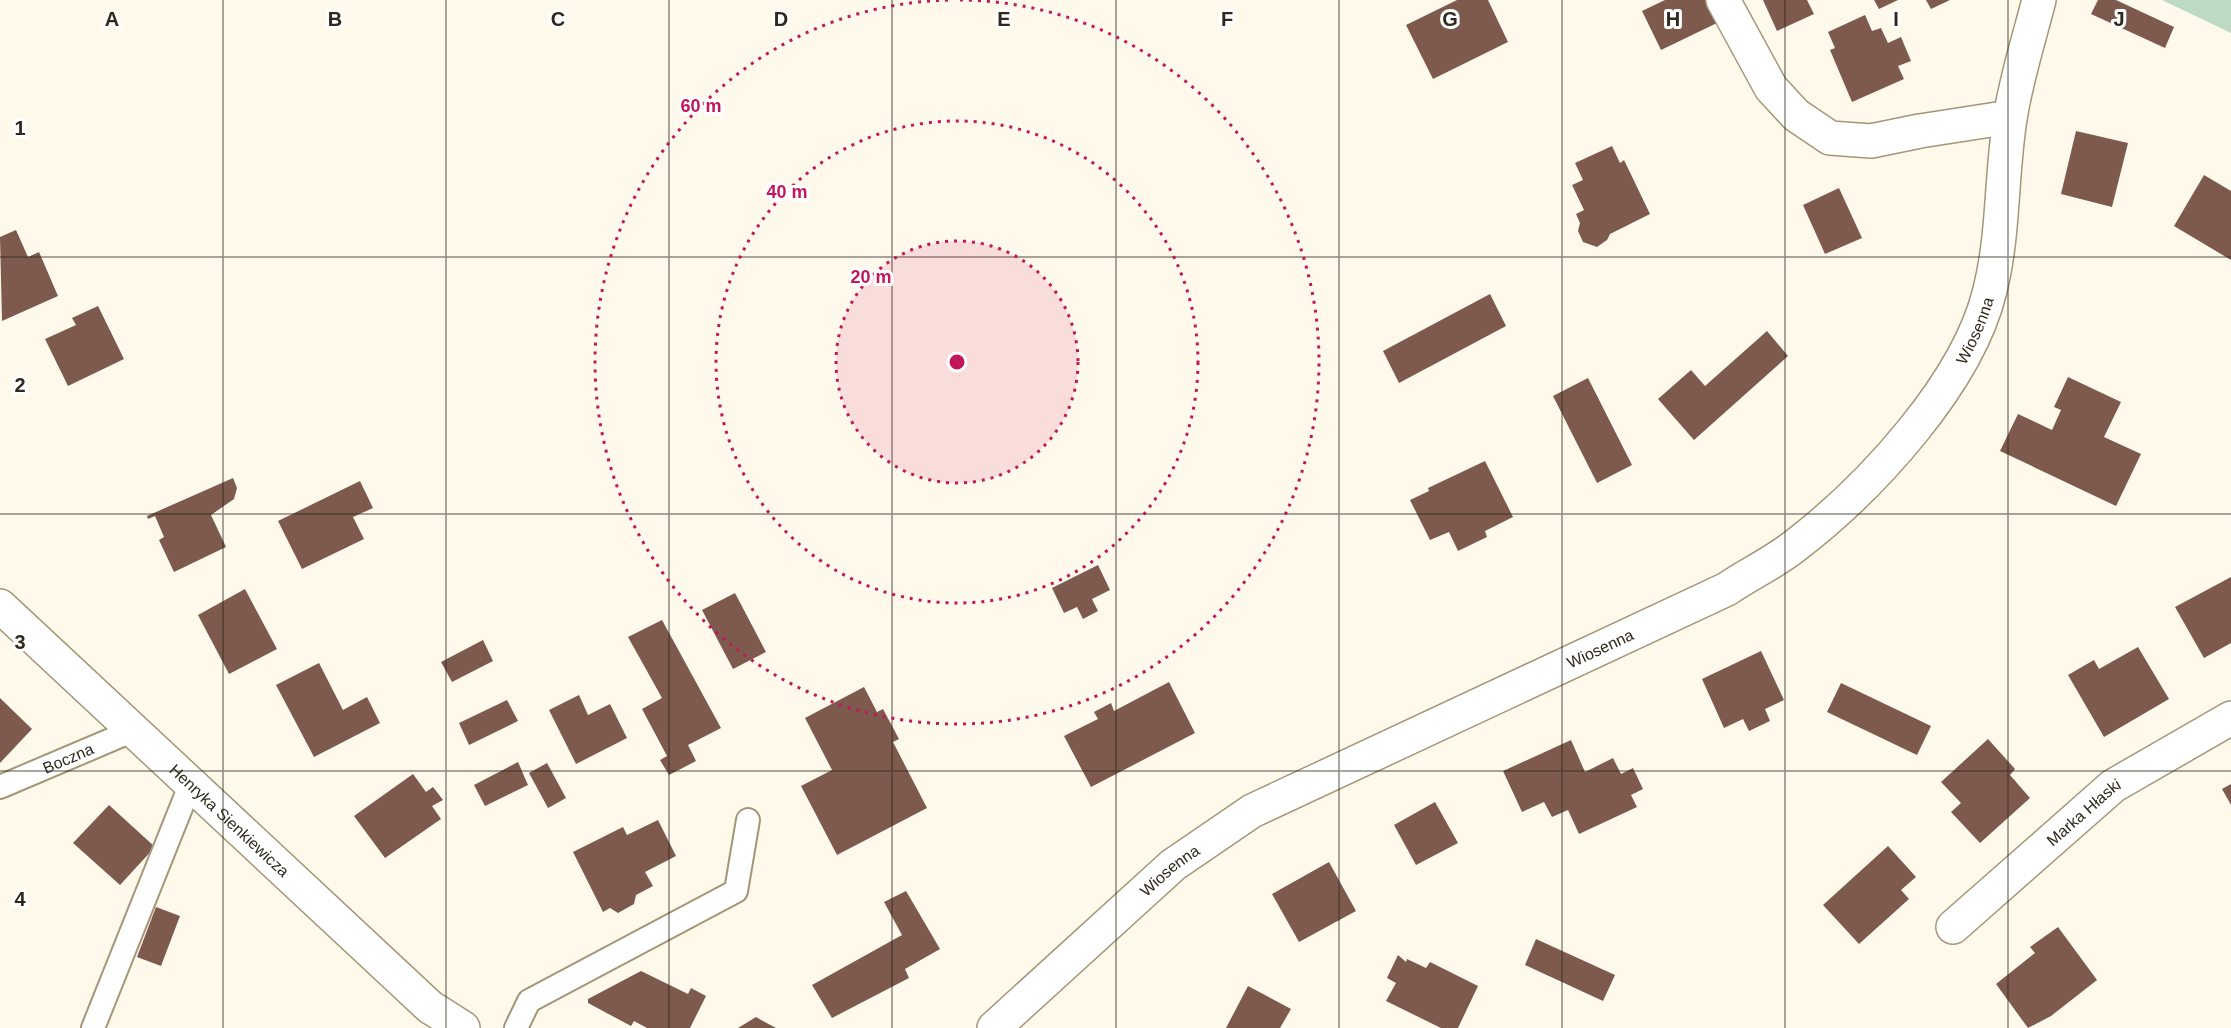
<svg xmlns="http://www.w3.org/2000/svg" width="2231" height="1028" font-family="Helvetica,sans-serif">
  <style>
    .green { fill: #bedac2 }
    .building { fill: #7d594e }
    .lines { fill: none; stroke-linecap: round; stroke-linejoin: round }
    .lane-casing { stroke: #a49677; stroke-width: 26 }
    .street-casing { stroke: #a49677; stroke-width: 36 }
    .secondary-casing { stroke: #a49677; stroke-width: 36 }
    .lane { stroke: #fff; stroke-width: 22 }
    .street { stroke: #fff; stroke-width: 33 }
    .secondary { stroke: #fff; stroke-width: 33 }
    .grid { fill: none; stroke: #2e291c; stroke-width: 1.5; stroke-opacity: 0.55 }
    .ring { fill: none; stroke: #c2185b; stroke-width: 3; stroke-dasharray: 3 6 }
    .labels { text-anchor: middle; stroke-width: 6; stroke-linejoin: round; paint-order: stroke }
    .street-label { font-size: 16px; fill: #2e291c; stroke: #fff }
    .grid-label { font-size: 20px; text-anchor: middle; font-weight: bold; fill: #2e291c; stroke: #fff; stroke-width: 6; stroke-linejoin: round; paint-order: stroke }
    .centre { fill: #c2185b; stroke: #fff; stroke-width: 3 }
    .ring-label { font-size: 18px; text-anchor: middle; font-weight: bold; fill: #c2185b; stroke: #fff; stroke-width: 6; stroke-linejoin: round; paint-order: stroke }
  </style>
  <rect width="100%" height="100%" fill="#fff9ec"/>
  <path class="green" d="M 2162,0 L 2231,0 L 2231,33 Z"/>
  <g class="building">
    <path d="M 1457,0 L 1488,0 L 1508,42 L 1433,79 L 1406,25 Z"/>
    <path d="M 1665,0 L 1706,0 L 1717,23 L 1661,50 L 1642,11 Z"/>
    <path d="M 1763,0 L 1807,0 L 1814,14 L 1777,31 Z"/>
    <path d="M 1874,0 L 1898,0 L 1879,9 Z"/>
    <path d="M 1926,0 L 1950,0 L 1931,9 Z"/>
    <path d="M 2098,0 L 2116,0 L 2174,27 L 2165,48 L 2091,14 Z"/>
    <path d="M 1865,15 L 1872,31 L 1881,28 L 1888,43 L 1901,37 L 1911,61 L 1898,66 L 1904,79 L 1852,102 L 1830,50 L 1835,48 L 1828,32 Z"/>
    <path d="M 2076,131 L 2128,143 L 2112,207 L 2061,194 Z"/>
    <path d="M 1612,146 L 1620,163 L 1624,160 L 1650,214 L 1610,234 L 1607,240 L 1597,247 L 1583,242 L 1578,231 L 1580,223 L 1576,214 L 1584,210 L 1572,185 L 1583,180 L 1575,163 Z"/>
    <path d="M 2204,175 L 2231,191 L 2231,260 L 2174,226 Z"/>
    <path d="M 1839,188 L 1862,238 L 1825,254 L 1803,205 Z"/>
    <path d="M 16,230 L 28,257 L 39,252 L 58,296 L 2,321 L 0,237 Z"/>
    <path d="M 1490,294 L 1506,326 L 1399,383 L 1383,351 Z"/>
    <path d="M 98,306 L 124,359 L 68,386 L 45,339 L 76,325 L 72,318 Z"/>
    <path d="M 1767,331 L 1788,356 L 1694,440 L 1658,399 L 1691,370 L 1705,386 Z"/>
    <path d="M 2068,377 L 2121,402 L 2104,437 L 2141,454 L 2116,506 L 2000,451 L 2018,414 L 2052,430 L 2061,410 L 2054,407 Z"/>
    <path d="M 1588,378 L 1632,465 L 1597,483 L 1553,396 Z"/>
    <path d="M 1485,461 L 1513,517 L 1485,531 L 1487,537 L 1458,551 L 1449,532 L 1430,540 L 1410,500 L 1429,491 L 1428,488 Z"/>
    <path d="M 233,478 L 237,488 L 234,499 L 211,515 L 226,547 L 174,572 L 159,540 L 164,537 L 155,516 L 148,519 L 147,516 Z"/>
    <path d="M 360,481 L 373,508 L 353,517 L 364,539 L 302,569 L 278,521 Z"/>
    <path d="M 1098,565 L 1110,590 L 1092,599 L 1098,611 L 1083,619 L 1077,607 L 1064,613 L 1052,588 Z"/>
    <path d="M 2231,577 L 2231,643 L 2204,658 L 2175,607 Z"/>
    <path d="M 245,589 L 277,649 L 229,674 L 198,615 Z"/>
    <path d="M 735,593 L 766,652 L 733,669 L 702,610 Z"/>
    <path d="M 662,620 L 721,728 L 688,745 L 696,761 L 669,775 L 660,760 L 667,756 L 642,709 L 662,698 L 628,637 Z"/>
    <path d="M 483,640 L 493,661 L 452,682 L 441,662 Z"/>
    <path d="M 2138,647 L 2169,699 L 2104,737 L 2068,675 L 2094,660 L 2099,669 Z"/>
    <path d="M 1761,651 L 1784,700 L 1765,709 L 1770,721 L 1749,731 L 1743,719 L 1724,728 L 1702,679 Z"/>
    <path d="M 319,663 L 343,710 L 367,697 L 380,723 L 314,757 L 276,685 Z"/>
    <path d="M 1169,682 L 1195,733 L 1091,787 L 1064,736 L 1098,719 L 1094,712 L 1111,703 L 1114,711 Z"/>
    <path d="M 1841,683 L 1931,726 L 1917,755 L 1827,712 Z"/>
    <path d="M 864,687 L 877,712 L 883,709 L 899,739 L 893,742 L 927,808 L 837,855 L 801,786 L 832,770 L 805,718 Z"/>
    <path d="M 579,695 L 588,715 L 610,704 L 627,738 L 576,764 L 549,710 Z"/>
    <path d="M 0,698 L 32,729 L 0,763 Z"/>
    <path d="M 507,700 L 518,721 L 469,745 L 459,723 Z"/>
    <path d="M 1988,739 L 2015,769 L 2010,775 L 2030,798 L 1980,843 L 1951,812 L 1961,803 L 1941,782 Z"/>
    <path d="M 1571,740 L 1585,772 L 1613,758 L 1621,774 L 1633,768 L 1643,789 L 1631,795 L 1637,807 L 1579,834 L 1568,810 L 1552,817 L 1544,802 L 1522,812 L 1503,771 Z"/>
    <path d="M 518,762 L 528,785 L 485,806 L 474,785 Z"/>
    <path d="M 547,763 L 566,798 L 548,808 L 529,773 Z"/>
    <path d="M 413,774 L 426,792 L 433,787 L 443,800 L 432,806 L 441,819 L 385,858 L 354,816 Z"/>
    <path d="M 2231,784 L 2231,805 L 2222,789 Z"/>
    <path d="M 1435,802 L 1458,843 L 1416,865 L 1394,825 Z"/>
    <path d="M 109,805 L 155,847 L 120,885 L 73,843 Z"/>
    <path d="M 658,820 L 676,856 L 645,872 L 653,886 L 636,895 L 634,904 L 618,913 L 610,908 L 603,912 L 573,852 L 623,827 L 627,835 Z"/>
    <path d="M 1888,846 L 1916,877 L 1901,890 L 1909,899 L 1859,944 L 1823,905 Z"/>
    <path d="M 1329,862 L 1356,911 L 1299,942 L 1272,894 Z"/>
    <path d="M 906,891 L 940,949 L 905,969 L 909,978 L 832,1018 L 812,985 L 902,935 L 884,902 Z"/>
    <path d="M 156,907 L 180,916 L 161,966 L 137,957 Z"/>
    <path d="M 2058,927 L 2097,980 L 2051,1016 L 2028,1028 L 1996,984 L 2035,953 L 2030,947 Z"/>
    <path d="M 1536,939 L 1615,975 L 1603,1001 L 1525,965 Z"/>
    <path d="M 1398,955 L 1406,962 L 1407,959 L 1426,968 L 1430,962 L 1478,986 L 1458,1028 L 1441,1028 L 1386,1001 L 1396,983 L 1387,978 Z"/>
    <path d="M 641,971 L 688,994 L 691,988 L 706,996 L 690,1028 L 647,1028 L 634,1021 L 631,1026 L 588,1003 L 588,999 Z"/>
    <path d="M 1248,986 L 1291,1009 L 1280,1028 L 1226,1028 Z"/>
    <path d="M 756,1017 L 763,1021 L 776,1028 L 738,1028 Z"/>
  </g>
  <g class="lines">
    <g class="lane-casing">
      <g id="lane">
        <path id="s1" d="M 0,787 L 134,730"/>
        <path d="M 93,1028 L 191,783"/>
        <path d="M 516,1028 L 529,1001 L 736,891 L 748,820"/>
      </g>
    </g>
    <g class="street-casing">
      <g id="street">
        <path d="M 1723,0 L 1771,88 L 1796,115 L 1830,138 L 1871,141 L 1920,131 L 2010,117"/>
        <path id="s2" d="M 1953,927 L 2113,786 L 2231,718"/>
        <path id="s3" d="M 994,1028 L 1173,865 L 1252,811 L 1727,589 C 1749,574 1775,562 1796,545 C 1870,488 1968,383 1990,290 C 2004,234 2001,175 2010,119 C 2016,79 2029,39 2039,0"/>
      </g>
    </g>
    <g class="secondary-casing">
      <g id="secondary">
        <path id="s4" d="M 0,606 L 430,1007 L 463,1028"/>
      </g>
    </g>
    <use href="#lane" class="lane"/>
    <use href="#street" class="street"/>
    <use href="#secondary" class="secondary"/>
  </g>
  <path class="grid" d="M 223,0 L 223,1028M 446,0 L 446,1028M 669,0 L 669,1028M 892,0 L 892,1028M 1116,0 L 1116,1028M 1339,0 L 1339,1028M 1562,0 L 1562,1028M 1785,0 L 1785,1028M 2008,0 L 2008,1028M 0,257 L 2231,257M 0,514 L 2231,514M 0,771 L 2231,771"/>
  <circle cx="957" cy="362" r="121" fill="#c2185b" fill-opacity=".12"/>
  <g class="ring">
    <circle cx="957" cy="362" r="121"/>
    <circle cx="957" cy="362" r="241"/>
    <path d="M960 0A362 362 0 1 1 954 0"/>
  </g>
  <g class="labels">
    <g class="street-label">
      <text dy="6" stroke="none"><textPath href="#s3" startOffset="1226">Wiosenna</textPath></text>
      <text dy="6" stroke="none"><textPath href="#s3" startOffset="722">Wiosenna</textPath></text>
      <text dy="6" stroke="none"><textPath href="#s1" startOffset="74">Boczna</textPath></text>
      <text dy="6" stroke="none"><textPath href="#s2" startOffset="174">Marka Hłaski</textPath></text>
      <text dy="6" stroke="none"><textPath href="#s4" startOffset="314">Henryka Sienkiewicza</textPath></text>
      <text dy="6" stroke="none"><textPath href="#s3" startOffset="236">Wiosenna</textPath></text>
    </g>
  </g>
  <g class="grid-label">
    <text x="112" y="26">A</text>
    <text x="335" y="26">B</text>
    <text x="558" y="26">C</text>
    <text x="781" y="26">D</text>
    <text x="1004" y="26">E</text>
    <text x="1227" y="26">F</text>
    <text x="1450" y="26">G</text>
    <text x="1673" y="26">H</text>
    <text x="1896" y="26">I</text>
    <text x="2119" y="26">J</text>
    <text x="20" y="135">1</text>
    <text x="20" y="392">2</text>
    <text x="20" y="649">3</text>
    <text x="20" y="906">4</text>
  </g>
  <circle cx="957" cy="362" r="9" class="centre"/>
  <g class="ring-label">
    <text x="701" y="112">60 m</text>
    <text x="787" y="198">40 m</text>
    <text x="871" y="283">20 m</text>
  </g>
</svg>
